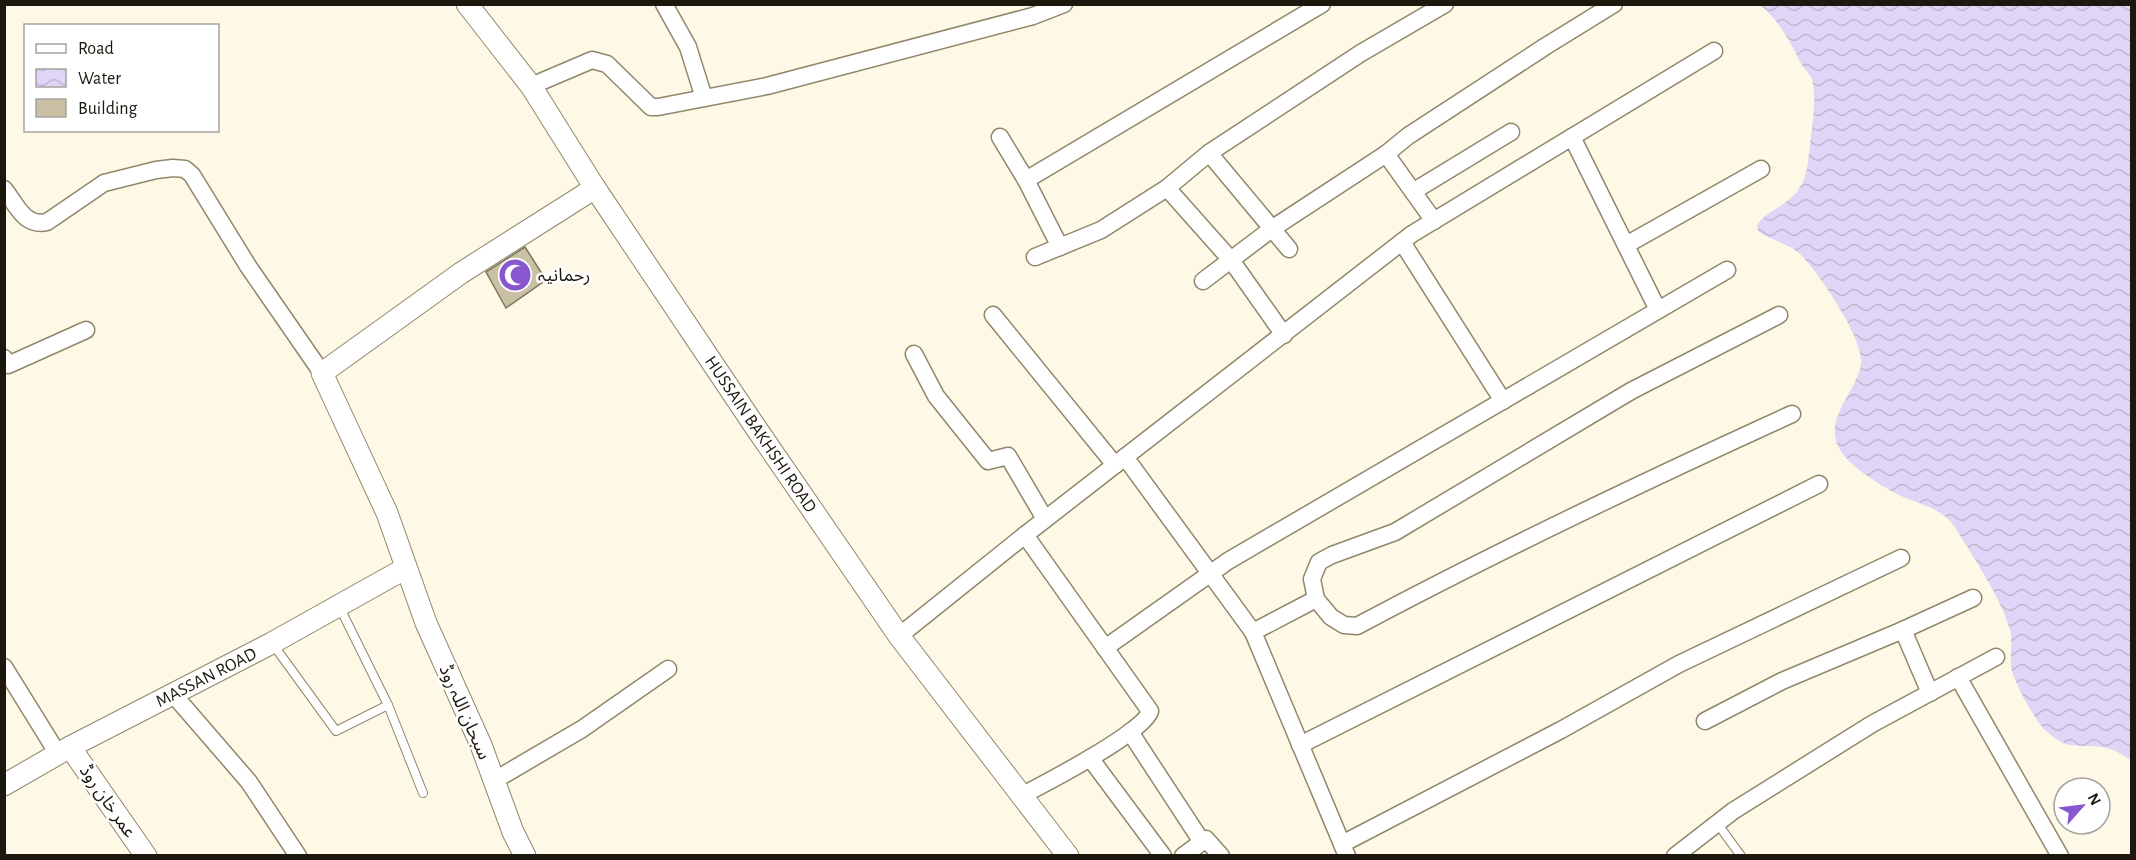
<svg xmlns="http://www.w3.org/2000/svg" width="2136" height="860" font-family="'Alegreya Sans','Noto Sans Arabic',sans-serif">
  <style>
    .water { fill: url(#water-waves) }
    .building { fill: #cac0a3; stroke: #7d7459; stroke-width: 1.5 }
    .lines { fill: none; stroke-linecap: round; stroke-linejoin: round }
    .service-casing { stroke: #90876b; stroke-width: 10 }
    .minor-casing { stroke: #90876b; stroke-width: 19 }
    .tertiary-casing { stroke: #90876b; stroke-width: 23 }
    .service { stroke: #fff; stroke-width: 8 }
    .minor { stroke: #fff; stroke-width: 16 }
    .tertiary { stroke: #fff; stroke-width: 21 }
    .labels { text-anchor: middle; stroke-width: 5; stroke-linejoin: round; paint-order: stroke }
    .poi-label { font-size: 18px; fill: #1c180e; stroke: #fff; text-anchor: start }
    .street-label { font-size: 18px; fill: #1c180e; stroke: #fff }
  </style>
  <defs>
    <pattern id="water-waves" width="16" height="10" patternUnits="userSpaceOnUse" patternTransform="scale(1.5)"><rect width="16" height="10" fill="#dfd5f6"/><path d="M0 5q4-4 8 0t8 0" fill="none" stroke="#bfb6d2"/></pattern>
  </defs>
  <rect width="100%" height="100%" fill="#fef8e6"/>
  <path class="water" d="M 1760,5 L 2131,5 L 2131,760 C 2125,756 2115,750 2107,748 C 2078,742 2070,754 2044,729 C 2035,720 2012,679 2011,666 C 2010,654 2013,641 2010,630 C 2002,602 1981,569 1966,545 C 1961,538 1957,529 1951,522 C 1938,507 1916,503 1899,495 C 1882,486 1848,466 1839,448 C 1823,418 1857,392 1861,364 C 1865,340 1818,272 1801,255 C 1788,242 1770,241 1758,231 L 1757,225 C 1768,210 1788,205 1799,189 C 1808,176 1808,160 1810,145 C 1812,124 1817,100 1812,80 C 1810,74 1805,70 1802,65 C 1790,42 1780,21 1760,5 Z"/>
  <path class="building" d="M 525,247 L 546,280 L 506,308 L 486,272 Z"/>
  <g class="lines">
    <g class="service-casing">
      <g id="service">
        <path d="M 339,606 L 388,705 L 423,793"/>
        <path d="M 272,643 L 336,731 L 388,705"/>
        <path d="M 1717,823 L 1741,856"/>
      </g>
    </g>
    <g class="minor-casing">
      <g id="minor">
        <path d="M 664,4 L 688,47 L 704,98"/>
        <path d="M 531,86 L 592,60 L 607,64 L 651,107 L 658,107 L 767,86 L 1033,16 L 1064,4"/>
        <path d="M 1000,137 L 1026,180 L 1060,247"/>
        <path d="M 1572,137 L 1658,310"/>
        <path d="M 1209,153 L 1289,249"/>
        <path d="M 1386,154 L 1434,221"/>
        <path d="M 1026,180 L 1322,4"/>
        <path d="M 1167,188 L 1231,260 L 1284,335"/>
        <path d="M 4,189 C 17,205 24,227 47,222 L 104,183 L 156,170 L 173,168 L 185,169 L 192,175 L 248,266 L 322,373"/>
        <path d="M 1414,191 L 1511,132"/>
        <path d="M 1402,242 L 1503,401"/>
        <path d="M 1626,245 L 1761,169"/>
        <path d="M 1035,257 L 1101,230 L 1167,188 L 1209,153 L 1361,53 L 1445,4"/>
        <path d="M 1203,281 L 1273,228 L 1386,154 L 1408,136 L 1546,46 L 1614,4"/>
        <path d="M 993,315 L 1115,465 L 1125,457 L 1253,632 L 1347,856"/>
        <path d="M 1779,315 L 1631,391 L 1395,532 L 1332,555 L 1319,562 L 1312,579 L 1316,599 L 1331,617 L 1344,625 L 1357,626 C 1499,550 1645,481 1792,414"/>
        <path d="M 914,354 L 936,396 L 988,461 L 1008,456 L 1045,519"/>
        <path d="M 4,358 L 8,365 L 86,330"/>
        <path d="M 1125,457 L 1412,234 L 1714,51"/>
        <path d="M 1903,630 L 1930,693"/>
        <path d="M 1253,632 L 1316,599"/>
        <path d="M 899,636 L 1025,535 L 1115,465"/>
        <path d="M 1105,648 L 1228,561 L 1727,270"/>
        <path d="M 4,667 L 58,754"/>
        <path d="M 1958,677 L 2060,856"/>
        <path d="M 173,694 L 249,782 L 298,856"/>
        <path d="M 1705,721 L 1782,681 L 1903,630 L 1973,598"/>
        <path d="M 1130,732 L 1202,842"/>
        <path d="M 1300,745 L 1819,484"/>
        <path d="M 1090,758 L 1163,856"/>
        <path d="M 495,780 L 582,729 L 668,669"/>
        <path d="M 1021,796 C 1044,784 1145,732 1150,711 L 1025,535"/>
        <path d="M 1342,844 L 1561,730 L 1679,664 L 1901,558"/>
        <path d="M 1183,856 L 1206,839 L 1221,856"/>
        <path d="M 1675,856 L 1733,811 L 1872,724 L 1996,657"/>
      </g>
    </g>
    <g class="tertiary-casing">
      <g id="tertiary">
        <path d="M 467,4 L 531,86 L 595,188 L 754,425 L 899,636 L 1068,856"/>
        <path d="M 70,747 L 146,856"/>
        <path d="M 4,785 L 70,747 L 272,643 L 406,568"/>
        <path d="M 525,856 L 513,832 L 481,745 L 426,623 L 387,513 L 322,373 L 461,273 L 595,188"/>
      </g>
    </g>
    <use href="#service" class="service"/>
    <use href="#minor" class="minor"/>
    <use href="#tertiary" class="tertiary"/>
  </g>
  <defs>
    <g id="mosque-disc" transform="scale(1.725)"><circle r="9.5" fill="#8857d0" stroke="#fff"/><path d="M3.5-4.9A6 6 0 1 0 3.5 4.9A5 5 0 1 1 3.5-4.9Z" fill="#fff"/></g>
  </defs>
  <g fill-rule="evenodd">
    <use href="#mosque-disc" x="515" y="275"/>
  </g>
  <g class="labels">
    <g class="poi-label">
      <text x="538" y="281">رحمانیہ</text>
    </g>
    <g class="street-label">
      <text transform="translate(761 434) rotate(56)" y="6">HUSSAIN BAKHSHI ROAD</text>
      <text transform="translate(206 677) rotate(-27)" y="6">MASSAN ROAD</text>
      <text transform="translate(465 712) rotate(66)" y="6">سبحان اللہ روڈ</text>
      <text transform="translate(108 801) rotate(55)" y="6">عمر خان روڈ</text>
    </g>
  </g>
  <rect width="2136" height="860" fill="none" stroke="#1c180e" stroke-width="12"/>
  <rect x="24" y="24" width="195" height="108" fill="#ffffff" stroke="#a4a39f" stroke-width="1.5"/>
  <rect x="36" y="44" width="30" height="9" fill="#ffffff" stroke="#a4a39f" stroke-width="1.5"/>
  <text x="78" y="54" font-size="18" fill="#1c180e">Road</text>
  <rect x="36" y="69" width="30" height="18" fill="url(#water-waves)" stroke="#a4a39f" stroke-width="1.5"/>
  <text x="78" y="84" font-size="18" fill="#1c180e">Water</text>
  <rect x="36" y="99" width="30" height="18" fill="#cac0a3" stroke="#a4a39f" stroke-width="1.5"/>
  <text x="78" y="114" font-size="18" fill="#1c180e">Building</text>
  <g transform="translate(2082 806) rotate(62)"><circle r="28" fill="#ffffff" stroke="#a4a39f" stroke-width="1.5"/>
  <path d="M0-4.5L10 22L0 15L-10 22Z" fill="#8857d0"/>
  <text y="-9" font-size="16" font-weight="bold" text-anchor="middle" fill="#1c180e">N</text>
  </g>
</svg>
